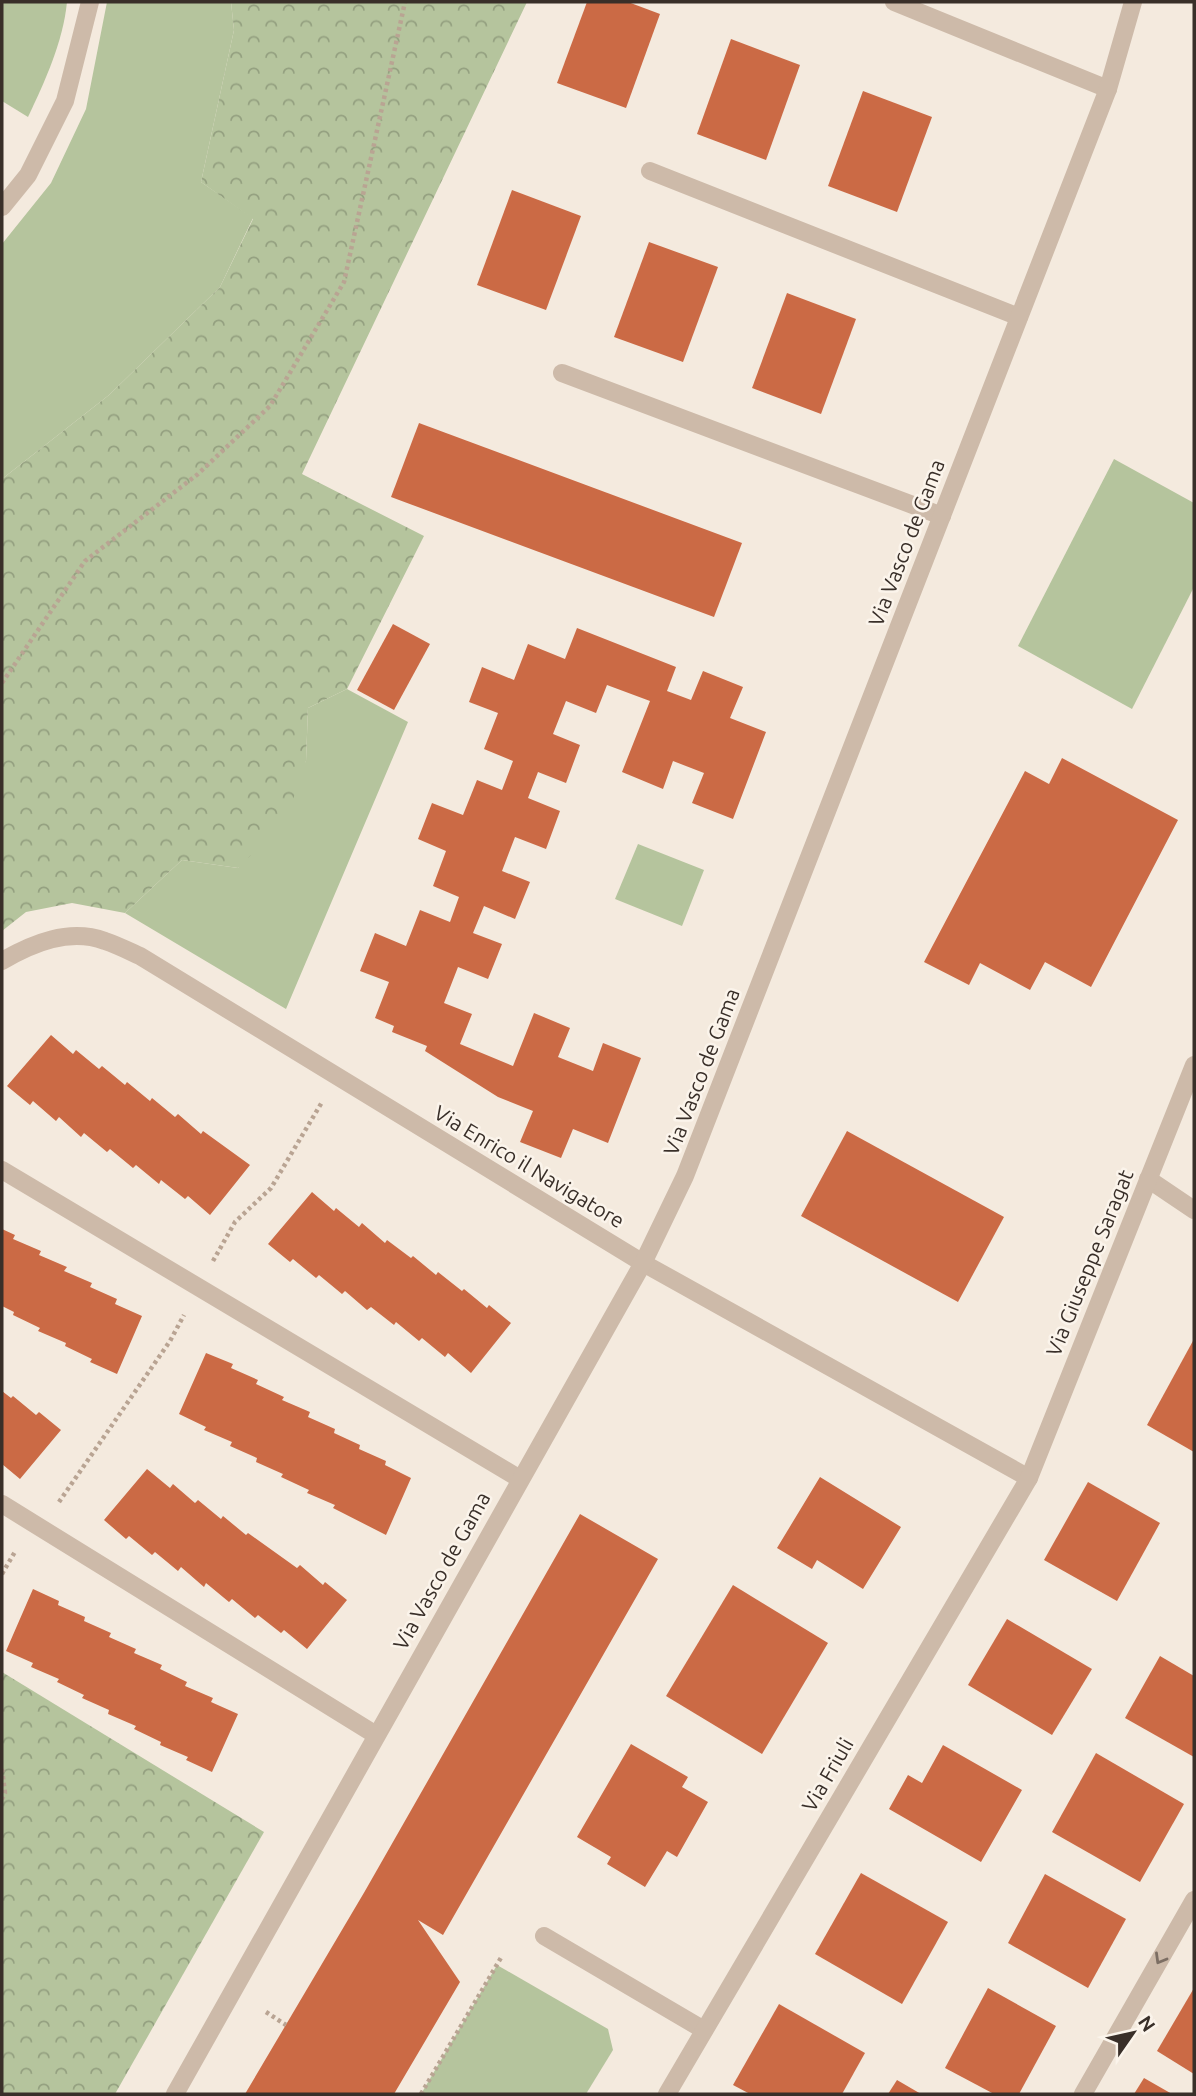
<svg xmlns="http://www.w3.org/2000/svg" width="1196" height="2096" font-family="Ubuntu,sans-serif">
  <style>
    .green { fill: #b5c49d }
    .forest { fill: url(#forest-crowns) }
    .building { fill: #cb6a45 }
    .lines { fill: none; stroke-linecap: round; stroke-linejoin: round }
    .path { stroke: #b9a493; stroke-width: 4.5; stroke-dasharray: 3.5 3.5; stroke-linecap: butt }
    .minor { stroke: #cdbaa9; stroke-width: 18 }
    .oneway { stroke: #7c6e63 }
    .labels { text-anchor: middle; stroke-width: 5; stroke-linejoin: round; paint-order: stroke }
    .street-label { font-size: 21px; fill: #392f29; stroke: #fbf4eb }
  </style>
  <defs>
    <pattern id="forest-crowns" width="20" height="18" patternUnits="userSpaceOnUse" patternTransform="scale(1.75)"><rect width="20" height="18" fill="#b5c49d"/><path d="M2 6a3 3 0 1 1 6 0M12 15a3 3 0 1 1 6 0" fill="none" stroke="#94a080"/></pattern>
  </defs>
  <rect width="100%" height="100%" fill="#f4eade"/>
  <g class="green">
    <path d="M 2,2 L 67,2 C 63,42 45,81 28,117 L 2,101 Z"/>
    <path d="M 107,2 L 231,2 L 234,30 L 201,182 L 253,218 L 220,287 L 109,395 L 2,479 L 2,244 L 51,183 L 86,109 Z"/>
    <path d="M 1114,459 L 1194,503 L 1194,587 L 1132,709 L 1018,646 Z"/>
    <path d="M 347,689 L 408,722 L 286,1009 L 125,913 L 182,860 L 238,868 L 306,761 L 308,708 Z"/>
    <path d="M 638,844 L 704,870 L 682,926 L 615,899 Z"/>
    <path d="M 497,1965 L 608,2029 L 613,2050 L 586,2094 L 421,2094 Z"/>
  </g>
  <g class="forest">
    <path d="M 231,2 L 527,2 L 302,474 L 424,536 L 347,689 L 308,708 L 306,761 L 286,820 L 238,868 L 182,860 L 125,913 L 72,903 L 26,912 L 2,931 L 2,479 L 109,395 L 220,287 L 253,219 L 201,182 L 234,30 Z"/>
    <path d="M 2,1672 L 264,1832 L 115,2094 L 2,2094 Z"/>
  </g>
  <g class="building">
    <path d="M 587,2 L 628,2 L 660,14 L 626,108 L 557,83 Z"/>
    <path d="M 731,39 L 800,65 L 766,160 L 697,134 Z"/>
    <path d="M 863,91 L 932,117 L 897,212 L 828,186 Z"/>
    <path d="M 512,190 L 581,216 L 546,310 L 477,285 Z"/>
    <path d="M 649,242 L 718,267 L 683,362 L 614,337 Z"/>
    <path d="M 787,293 L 856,319 L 821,414 L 752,388 Z"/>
    <path d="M 419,423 L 742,543 L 714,617 L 391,497 Z"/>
    <path d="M 393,624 L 430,644 L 394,710 L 357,690 Z"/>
    <path d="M 577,628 L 676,667 L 667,691 L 691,700 L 703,671 L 743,687 L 730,718 L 766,732 L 733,819 L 692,803 L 704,773 L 673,761 L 663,789 L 622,772 L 650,701 L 607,685 L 596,713 L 566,701 L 553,734 L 580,745 L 566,783 L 538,772 L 528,798 L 560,811 L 546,849 L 515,837 L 502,871 L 530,882 L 515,919 L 484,906 L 473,933 L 502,944 L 488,979 L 458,967 L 444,1003 L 472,1014 L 460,1044 L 513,1066 L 534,1013 L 570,1028 L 558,1057 L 593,1071 L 603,1043 L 641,1058 L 608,1143 L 573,1129 L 561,1158 L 520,1142 L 533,1111 L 498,1097 L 425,1051 L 427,1046 L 392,1032 L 394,1026 L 375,1018 L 389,982 L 360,971 L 375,933 L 406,946 L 420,910 L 450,922 L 459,897 L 433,886 L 446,851 L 418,839 L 432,803 L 463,815 L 477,780 L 502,790 L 513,761 L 484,749 L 498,713 L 469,702 L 482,667 L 514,680 L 528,644 L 565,659 Z"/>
    <path d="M 1062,758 L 1178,820 L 1091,987 L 1045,962 L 1030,990 L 980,963 L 969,985 L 924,962 L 1025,771 L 1049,784 Z"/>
    <path d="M 51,1035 L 73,1054 L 76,1050 L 99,1069 L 102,1066 L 125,1085 L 127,1082 L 150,1101 L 152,1098 L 175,1117 L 178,1114 L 201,1134 L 203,1131 L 250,1165 L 210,1215 L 188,1196 L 185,1199 L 161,1180 L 159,1184 L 136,1165 L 133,1168 L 110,1149 L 107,1152 L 84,1133 L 81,1137 L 59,1117 L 56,1121 L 33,1101 L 30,1105 L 7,1086 Z"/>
    <path d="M 847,1131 L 1004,1217 L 958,1302 L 801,1216 Z"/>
    <path d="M 312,1192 L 334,1211 L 336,1208 L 359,1227 L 362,1223 L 385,1243 L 387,1240 L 411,1258 L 413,1256 L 436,1275 L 438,1272 L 462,1291 L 464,1289 L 487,1308 L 489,1305 L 511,1323 L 471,1373 L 448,1353 L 445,1357 L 422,1338 L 419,1341 L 396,1322 L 394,1325 L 371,1307 L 367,1310 L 345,1291 L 342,1294 L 319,1275 L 316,1278 L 293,1259 L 290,1262 L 268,1244 Z"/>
    <path d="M 2,1229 L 15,1235 L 13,1239 L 41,1251 L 39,1255 L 67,1267 L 64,1271 L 92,1283 L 90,1287 L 117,1299 L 115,1304 L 142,1316 L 117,1374 L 90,1362 L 92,1359 L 65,1346 L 66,1343 L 38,1331 L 40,1328 L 13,1315 L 14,1312 L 2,1306 Z"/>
    <path d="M 1194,1339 L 1194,1452 L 1147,1425 Z"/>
    <path d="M 206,1353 L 233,1364 L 231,1368 L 258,1380 L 256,1384 L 284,1397 L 282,1400 L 310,1412 L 308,1417 L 335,1429 L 334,1433 L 360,1445 L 359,1449 L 386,1461 L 385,1465 L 411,1478 L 386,1535 L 333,1508 L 335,1505 L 307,1493 L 309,1490 L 281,1477 L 283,1474 L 256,1462 L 257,1458 L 230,1446 L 232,1442 L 204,1430 L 206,1427 L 179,1414 Z"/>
    <path d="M 2,1391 L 11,1398 L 13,1396 L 36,1415 L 39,1412 L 61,1430 L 20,1479 L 2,1464 Z"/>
    <path d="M 147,1469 L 170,1488 L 173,1484 L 195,1503 L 198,1500 L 221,1519 L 223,1516 L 246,1535 L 248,1533 L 297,1568 L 300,1565 L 323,1585 L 325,1582 L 347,1600 L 307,1649 L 284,1630 L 281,1633 L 258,1615 L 255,1618 L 232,1599 L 229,1602 L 206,1583 L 204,1587 L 181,1567 L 178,1571 L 155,1552 L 152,1555 L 129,1536 L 126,1539 L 104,1520 Z"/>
    <path d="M 820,1477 L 901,1527 L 863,1589 L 817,1560 L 812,1569 L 777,1548 Z"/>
    <path d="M 1088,1482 L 1160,1523 L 1117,1601 L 1044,1560 Z"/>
    <path d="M 580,1514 L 658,1559 L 443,1935 L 418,1920 L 460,1982 L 394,2094 L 245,2094 L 365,1891 Z"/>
    <path d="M 733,1585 L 828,1643 L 762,1754 L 666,1696 Z"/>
    <path d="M 33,1589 L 59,1601 L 58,1605 L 85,1617 L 84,1621 L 111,1633 L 109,1637 L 136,1649 L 134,1653 L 162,1665 L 160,1669 L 187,1682 L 185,1686 L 213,1698 L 211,1702 L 238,1714 L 212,1772 L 186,1760 L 188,1757 L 160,1745 L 161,1742 L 134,1729 L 136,1726 L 108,1714 L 109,1710 L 82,1698 L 84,1695 L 57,1682 L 59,1679 L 31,1667 L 33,1663 L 6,1651 Z"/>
    <path d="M 1007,1619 L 1092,1669 L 1052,1735 L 968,1685 Z"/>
    <path d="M 1160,1656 L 1194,1676 L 1194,1757 L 1125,1718 Z"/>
    <path d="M 631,1744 L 688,1777 L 682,1787 L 708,1802 L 677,1857 L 667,1851 L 645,1887 L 607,1864 L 611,1857 L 577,1837 Z"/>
    <path d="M 943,1745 L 1022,1790 L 981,1862 L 889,1809 L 908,1775 L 922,1783 Z"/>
    <path d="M 1096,1753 L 1184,1804 L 1140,1882 L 1052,1832 Z"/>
    <path d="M 861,1873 L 948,1922 L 902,2004 L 815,1954 Z"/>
    <path d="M 1045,1874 L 1126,1919 L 1088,1988 L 1008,1943 Z"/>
    <path d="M 988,1988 L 1056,2026 L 1019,2094 L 994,2094 L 945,2068 Z"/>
    <path d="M 1194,1988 L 1194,2074 L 1157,2051 Z"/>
    <path d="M 779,2004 L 865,2053 L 842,2094 L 750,2094 L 733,2085 Z"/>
    <path d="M 1144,2078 L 1172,2094 L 1134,2094 Z"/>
    <path d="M 897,2080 L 921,2094 L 888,2094 Z"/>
  </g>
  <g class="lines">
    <g class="path">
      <path d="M 2,683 L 85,561 L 198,474 L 270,406 L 344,282 L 405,2"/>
      <path d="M 213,1261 L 235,1222 L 271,1188 L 322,1102"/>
      <path d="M 59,1502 L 170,1341 L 184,1315"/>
      <path d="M 2,1574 L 16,1550"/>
      <path d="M 2,1769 L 5,1793 L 2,1799"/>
      <path d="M 266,2012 L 286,2025"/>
      <path d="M 421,2094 L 502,1956"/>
    </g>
    <g class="minor">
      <path d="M 894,2 L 1108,89"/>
      <path d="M 650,171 L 1019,317"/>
      <path d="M 2,207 L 28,175 L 65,101 L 90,2"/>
      <path d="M 562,373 L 942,516"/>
      <path d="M 2,961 C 33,943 69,928 105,941 C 117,945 129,951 140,956 L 643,1263 L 1029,1478"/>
      <path d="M 2,1170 L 520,1479"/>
      <path d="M 1148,1179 L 1194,1210"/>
      <path d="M 2,1504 L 376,1735"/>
      <path d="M 544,1936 L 704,2030"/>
      <path d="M 175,2094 L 643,1263 L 685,1176 L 1108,89 L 1133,2"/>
      <path d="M 667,2094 L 1029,1478 L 1194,1065"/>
      <path d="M 1083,2094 L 1194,1900"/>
    </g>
  </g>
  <defs><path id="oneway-chevron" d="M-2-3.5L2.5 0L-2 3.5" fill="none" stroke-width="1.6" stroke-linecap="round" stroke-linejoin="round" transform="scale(1.75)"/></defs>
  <use class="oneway" href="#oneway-chevron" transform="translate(1160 1959) rotate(120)"/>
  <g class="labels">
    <g class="street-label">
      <text transform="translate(907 543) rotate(-69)" y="7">Via Vasco de Gama</text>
      <text transform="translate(702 1072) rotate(-69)" y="7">Via Vasco de Gama</text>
      <text transform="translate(529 1167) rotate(31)" y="7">Via Enrico il Navigatore</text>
      <text transform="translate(1090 1263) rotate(-68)" y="7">Via Giuseppe Saragat</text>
      <text transform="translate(442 1571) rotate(-61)" y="7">Via Vasco de Gama</text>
      <text transform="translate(828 1775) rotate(-60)" y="7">Via Friuli</text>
    </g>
  </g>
  <rect width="1196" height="2096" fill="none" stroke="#392f29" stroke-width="7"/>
  <g transform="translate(1133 2033) rotate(56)" stroke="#fbf4eb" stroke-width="5" paint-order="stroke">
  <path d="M0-5L12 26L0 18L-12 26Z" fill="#392f29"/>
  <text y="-10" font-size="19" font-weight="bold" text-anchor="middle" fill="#392f29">N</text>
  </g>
</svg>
